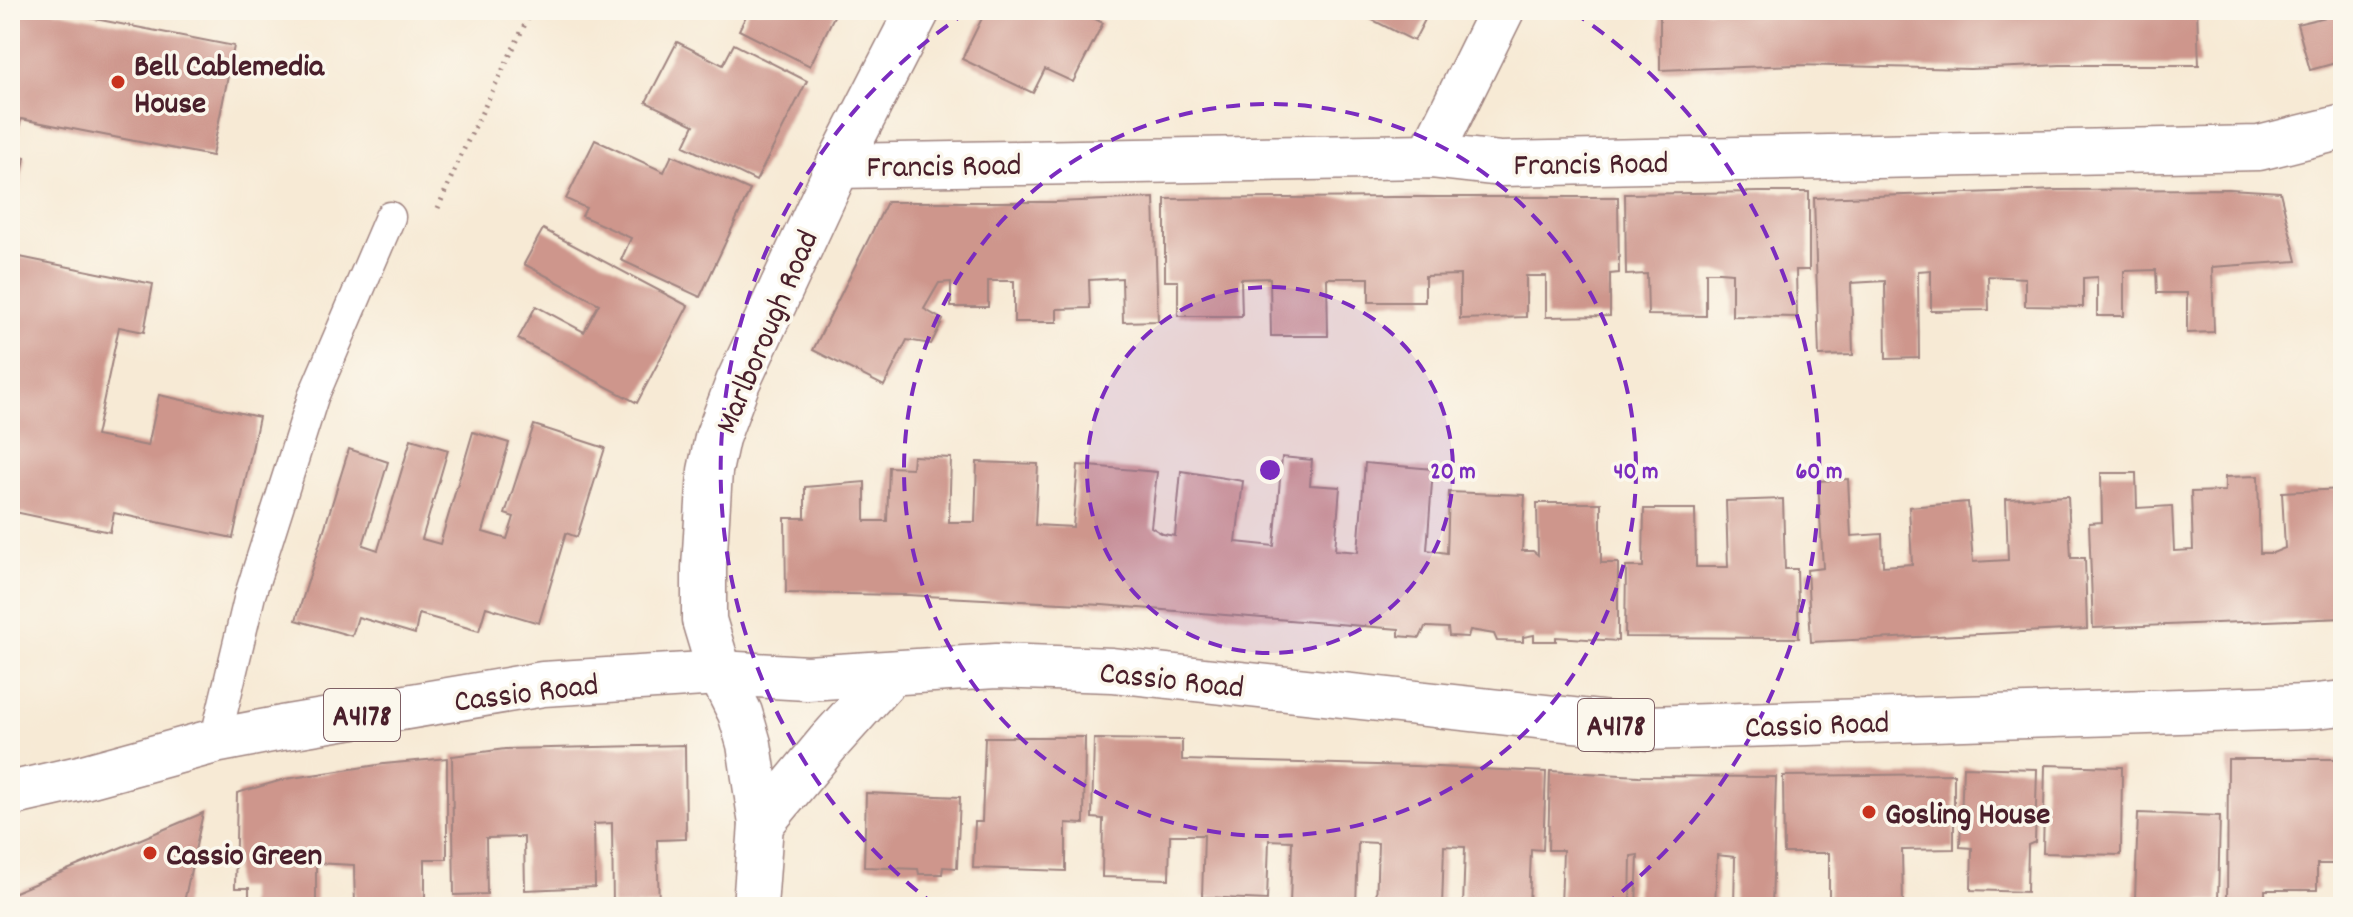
<svg xmlns="http://www.w3.org/2000/svg" width="2353" height="917" font-family="Dekko,sans-serif">
  <style>
    .building { fill: #ce968c }
    .lines { fill: none; stroke-linecap: round; stroke-linejoin: round }
    .service-casing { stroke: #a08480; stroke-width: 33 }
    .minor-casing { stroke: #a08480; stroke-width: 47 }
    .tertiary-casing { stroke: #a08480; stroke-width: 47 }
    .primary-casing { stroke: #a08480; stroke-width: 47 }
    .path { stroke: #a08480; stroke-width: 5; stroke-dasharray: 2 6; stroke-linecap: butt }
    .service { stroke: #fff; stroke-width: 30 }
    .minor { stroke: #fff; stroke-width: 44 }
    .tertiary { stroke: #fff; stroke-width: 44 }
    .primary { stroke: #fff; stroke-width: 44 }
    .ring { fill: none; stroke: #7b2cbf; stroke-width: 4; stroke-dasharray: 14 10 }
    .poi-dot { fill: #c8321e; stroke: #fbf7ec; stroke-width: 3 }
    .labels { text-anchor: middle; stroke-width: 7; stroke-linejoin: round; paint-order: stroke }
    .shield { fill: #fbf7ec; stroke: #7f6065; stroke-width: 2 }
    .shield-label { font-size: 30px; font-weight: bold; fill: #4a1f2b }
    .poi-label { font-size: 32px; font-weight: bold; fill: #4a1f2b; stroke: #fbf7ec; text-anchor: start }
    .street-label { font-size: 32px; fill: #4a1f2b; stroke: #fbf7ec }
    .centre { fill: #7b2cbf; stroke: #fbf7ec; stroke-width: 4 }
    .ring-label { font-size: 24px; text-anchor: middle; font-weight: bold; fill: #7b2cbf; stroke: #fbf7ec; stroke-width: 7; stroke-linejoin: round; paint-order: stroke }
  </style>
  <rect width="100%" height="100%" fill="#fbf7ec"/>
  <filter id="ink" filterUnits="userSpaceOnUse"><feTurbulence type="fractalNoise" baseFrequency=".0125" numOctaves="2"/><feDisplacementMap in="SourceGraphic" scale="16" xChannelSelector="R" yChannelSelector="G"/><feConvolveMatrix kernelMatrix="1 2 1 2 8 2 1 2 1" color-interpolation-filters="sRGB"/></filter>
  <filter id="wash" filterUnits="userSpaceOnUse"><feTurbulence type="fractalNoise" baseFrequency=".006" numOctaves="4" result="noise"/><feDisplacementMap in="SourceGraphic" scale="32" xChannelSelector="R" yChannelSelector="G"/><feGaussianBlur stdDeviation="1.8" result="paint"/><feColorMatrix in="noise" values="0 0 0 0 0 0 0 0 0 0 0 0 0 0 0 0 0 1.4 0 .05"/><feComposite in="paint" operator="in"/></filter>
  <g filter="url(#wash)">
    <rect width="100%" height="100%" fill="#f7ead5"/>
    <g id="blocks">
      <g class="building">
        <path d="M 10,10 L 49,10 L 234,46 L 212,156 L 21,119 L 14,154 L 25,157 L 17,202 L 10,201 Z"/>
        <path d="M 749,10 L 837,10 L 810,66 L 739,30 Z"/>
        <path d="M 986,10 L 1078,10 L 1103,23 L 1073,82 L 1045,69 L 1033,93 L 962,59 Z"/>
        <path d="M 1353,10 L 1430,10 L 1414,41 Z"/>
        <path d="M 1660,10 L 2197,10 L 2199,65 L 2060,65 L 1970,69 L 1796,65 L 1660,70 Z"/>
        <path d="M 2343,13 L 2343,61 L 2310,70 L 2297,24 Z"/>
        <path d="M 677,42 L 723,65 L 734,44 L 807,81 L 756,181 L 684,146 L 694,125 L 646,102 Z"/>
        <path d="M 595,140 L 664,172 L 672,155 L 750,190 L 700,297 L 621,260 L 631,238 L 582,216 L 586,208 L 566,199 Z"/>
        <path d="M 2229,189 L 2280,192 L 2297,261 L 2212,267 L 2214,332 L 2187,333 L 2187,293 L 2157,293 L 2156,270 L 2124,271 L 2124,316 L 2097,316 L 2097,277 L 2083,278 L 2083,307 L 2025,306 L 2025,278 L 1988,276 L 1989,310 L 1931,311 L 1931,270 L 1918,271 L 1919,358 L 1886,359 L 1885,281 L 1851,283 L 1853,355 L 1819,356 L 1814,198 L 2058,190 Z"/>
        <path d="M 1760,192 L 1809,192 L 1809,270 L 1796,270 L 1797,317 L 1732,316 L 1732,273 L 1719,272 L 1706,272 L 1706,316 L 1648,315 L 1647,274 L 1626,275 L 1625,194 Z"/>
        <path d="M 1394,197 L 1618,197 L 1619,273 L 1610,274 L 1610,316 L 1546,317 L 1546,276 L 1526,276 L 1526,317 L 1460,319 L 1460,275 L 1425,276 L 1425,302 L 1369,302 L 1369,278 L 1327,278 L 1328,336 L 1271,336 L 1270,278 L 1241,279 L 1242,316 L 1178,316 L 1178,281 L 1165,281 L 1165,199 Z"/>
        <path d="M 1154,198 L 1158,321 L 1123,322 L 1122,278 L 1089,280 L 1090,308 L 1057,309 L 1057,322 L 1014,322 L 1014,281 L 988,281 L 988,307 L 951,307 L 951,282 L 939,283 L 924,309 L 943,320 L 931,344 L 907,340 L 884,386 L 813,350 L 887,202 L 1056,202 Z"/>
        <path d="M 543,229 L 688,306 L 637,403 L 518,339 L 536,306 L 584,332 L 599,304 L 524,264 Z"/>
        <path d="M 10,255 L 153,284 L 144,332 L 119,327 L 96,436 L 148,446 L 159,395 L 259,417 L 233,538 L 114,513 L 110,532 L 10,511 Z"/>
        <path d="M 534,425 L 605,448 L 577,537 L 566,533 L 539,623 L 486,607 L 479,631 L 419,614 L 415,634 L 358,617 L 352,636 L 296,620 L 349,449 L 388,462 L 363,545 L 378,550 L 411,439 L 448,450 L 422,539 L 440,544 L 473,432 L 509,443 L 483,532 L 507,539 L 514,517 L 505,514 Z"/>
        <path d="M 913,456 L 951,458 L 949,522 L 975,522 L 977,462 L 1038,464 L 1035,525 L 1073,527 L 1078,465 L 1157,472 L 1151,527 L 1163,534 L 1175,536 L 1181,471 L 1243,481 L 1236,542 L 1274,546 L 1282,457 L 1312,460 L 1310,485 L 1340,487 L 1335,550 L 1358,552 L 1365,463 L 1433,469 L 1427,550 L 1447,553 L 1449,492 L 1525,495 L 1522,551 L 1533,551 L 1538,555 L 1537,503 L 1601,503 L 1601,563 L 1618,563 L 1618,641 L 1556,637 L 1556,641 L 1534,641 L 1534,635 L 1523,637 L 1523,642 L 1497,641 L 1494,634 L 1470,630 L 1468,637 L 1449,636 L 1448,628 L 1428,627 L 1425,627 L 1420,638 L 1399,636 L 1399,629 L 1102,605 L 907,595 L 786,593 L 785,518 L 805,518 L 805,487 L 865,482 L 865,521 L 887,521 L 889,467 L 912,468 Z"/>
        <path d="M 2101,473 L 2136,473 L 2137,508 L 2172,506 L 2174,551 L 2193,550 L 2191,492 L 2225,491 L 2225,477 L 2258,476 L 2260,553 L 2273,553 L 2285,548 L 2282,492 L 2343,489 L 2343,618 L 2093,628 L 2089,523 L 2102,522 Z"/>
        <path d="M 1848,479 L 1851,536 L 1882,534 L 1883,566 L 1912,564 L 1909,507 L 1968,502 L 1973,562 L 2008,560 L 2006,499 L 2068,496 L 2071,558 L 2085,558 L 2087,629 L 1811,642 L 1807,570 L 1823,568 L 1818,481 Z"/>
        <path d="M 1783,499 L 1785,569 L 1797,569 L 1799,638 L 1625,637 L 1626,567 L 1643,567 L 1644,509 L 1695,509 L 1696,567 L 1728,567 L 1726,501 Z"/>
        <path d="M 985,737 L 1085,737 L 1084,824 L 1066,823 L 1066,871 L 973,868 L 975,822 L 982,822 Z"/>
        <path d="M 1094,739 L 1182,740 L 1182,760 L 1414,766 L 1546,772 L 1543,850 L 1531,849 L 1529,907 L 1463,907 L 1465,847 L 1444,846 L 1442,907 L 1376,907 L 1378,843 L 1358,842 L 1356,907 L 1290,905 L 1292,841 L 1269,840 L 1267,900 L 1202,897 L 1204,835 L 1170,835 L 1169,879 L 1102,877 L 1103,819 L 1092,818 Z"/>
        <path d="M 685,745 L 686,839 L 657,840 L 659,905 L 613,906 L 612,823 L 594,824 L 595,887 L 525,890 L 524,837 L 486,838 L 487,894 L 454,895 L 452,756 L 505,749 Z"/>
        <path d="M 447,758 L 447,859 L 425,859 L 425,907 L 355,907 L 354,865 L 316,863 L 316,907 L 249,907 L 249,888 L 235,888 L 237,793 L 286,779 L 384,764 Z"/>
        <path d="M 2228,759 L 2343,759 L 2343,864 L 2317,864 L 2317,890 L 2265,890 L 2265,907 L 2227,907 Z"/>
        <path d="M 2045,765 L 2122,767 L 2121,855 L 2043,853 Z"/>
        <path d="M 1963,767 L 2037,769 L 2035,842 L 2028,845 L 2027,892 L 1971,890 L 1972,848 L 1960,847 Z"/>
        <path d="M 1550,771 L 1639,776 L 1776,777 L 1772,907 L 1734,907 L 1735,857 L 1717,855 L 1715,907 L 1636,907 L 1638,855 L 1631,856 L 1630,907 L 1561,907 L 1563,850 L 1548,850 Z"/>
        <path d="M 1954,774 L 1954,849 L 1902,850 L 1903,907 L 1829,907 L 1829,853 L 1784,853 L 1783,776 Z"/>
        <path d="M 866,793 L 960,797 L 957,868 L 943,867 L 942,874 L 919,874 L 918,869 L 864,867 Z"/>
        <path d="M 203,813 L 183,907 L 10,907 L 10,894 Z"/>
        <path d="M 2138,813 L 2220,816 L 2218,901 L 2135,899 Z"/>
      </g>
    </g>
  </g>
  <g filter="url(#ink)">
    <use href="#blocks" fill-opacity="0" stroke="#a08480" stroke-width="2"/>
    <g class="lines">
      <g class="service-casing">
        <path id="service" d="M 215,741 L 250,595 L 313,397 L 390,217"/>
      </g>
      <g class="minor-casing">
        <g id="minor">
          <path d="M 1430,156 L 1502,10"/>
          <path d="M 838,166 L 1430,156 L 1501,164 L 2259,148 L 2343,127"/>
        </g>
      </g>
      <g class="tertiary-casing">
        <g id="tertiary">
          <path d="M 761,824 L 828,743 L 891,673"/>
          <path d="M 755,907 L 761,824 L 749,744 L 740,713 L 720,673 L 704,620 L 704,568 L 710,471 L 717,438 L 738,382 L 838,166 L 918,10"/>
        </g>
      </g>
      <g class="primary-casing">
        <path id="primary" d="M 10,794 L 80,778 L 215,741 L 282,728 L 543,684 L 720,673 L 807,678 L 996,666 L 1112,670 L 1647,728 L 2307,707 L 2343,703"/>
      </g>
      <path class="path" d="M 438,208 L 461,155 L 532,10"/>
      <use href="#service" class="service"/>
      <use href="#minor" class="minor"/>
      <use href="#tertiary" class="tertiary"/>
      <use href="#primary" class="primary"/>
    </g>
  </g>
  <circle cx="1270" cy="470" r="183" fill="#7b2cbf" fill-opacity=".12"/>
  <g class="ring">
    <circle cx="1270" cy="470" r="183"/>
    <circle cx="1270" cy="470" r="366"/>
    <path d="M936 906A549 549 0 0 1 967 12M1573 12A549 549 0 0 1 1604 906"/>
  </g>
  <g class="poi-dot">
    <circle cx="118" cy="82" r="8"/>
    <circle cx="1869" cy="812" r="8"/>
    <circle cx="150" cy="853" r="8"/>
  </g>
  <g class="labels">
    <g class="shield">
      <rect x="324" y="689" width="76" height="52" rx="6"/>
      <rect x="1578" y="699" width="76" height="52" rx="6"/>
    </g>
    <g class="shield-label">
      <text x="362" y="725">A4178</text>
      <text x="1616" y="735">A4178</text>
    </g>
    <g class="poi-label">
      <text x="134" y="75">Bell Cablemedia<tspan x="134" dy="37">House</tspan></text>
      <text x="1885" y="823">Gosling House</text>
      <text x="166" y="864">Cassio Green</text>
    </g>
    <g class="street-label">
      <text transform="translate(1591 162) rotate(-1)" y="11">Francis Road</text>
      <text transform="translate(944 164) rotate(-1)" y="11">Francis Road</text>
      <text transform="translate(765 331) rotate(-67)" y="11">Marlborough Road</text>
      <text transform="translate(1172 678) rotate(6)" y="11">Cassio Road</text>
      <text transform="translate(526 691) rotate(-7)" y="11">Cassio Road</text>
      <text transform="translate(1817 723) rotate(-2)" y="11">Cassio Road</text>
    </g>
  </g>
  <circle cx="1270" cy="470" r="12" class="centre"/>
  <g class="ring-label">
    <text x="1453" y="478">20 m</text>
    <text x="1636" y="478">40 m</text>
    <text x="1819" y="478">60 m</text>
  </g>
  <rect width="2353" height="917" fill="none" stroke="#fbf7ec" stroke-width="40"/>
</svg>
